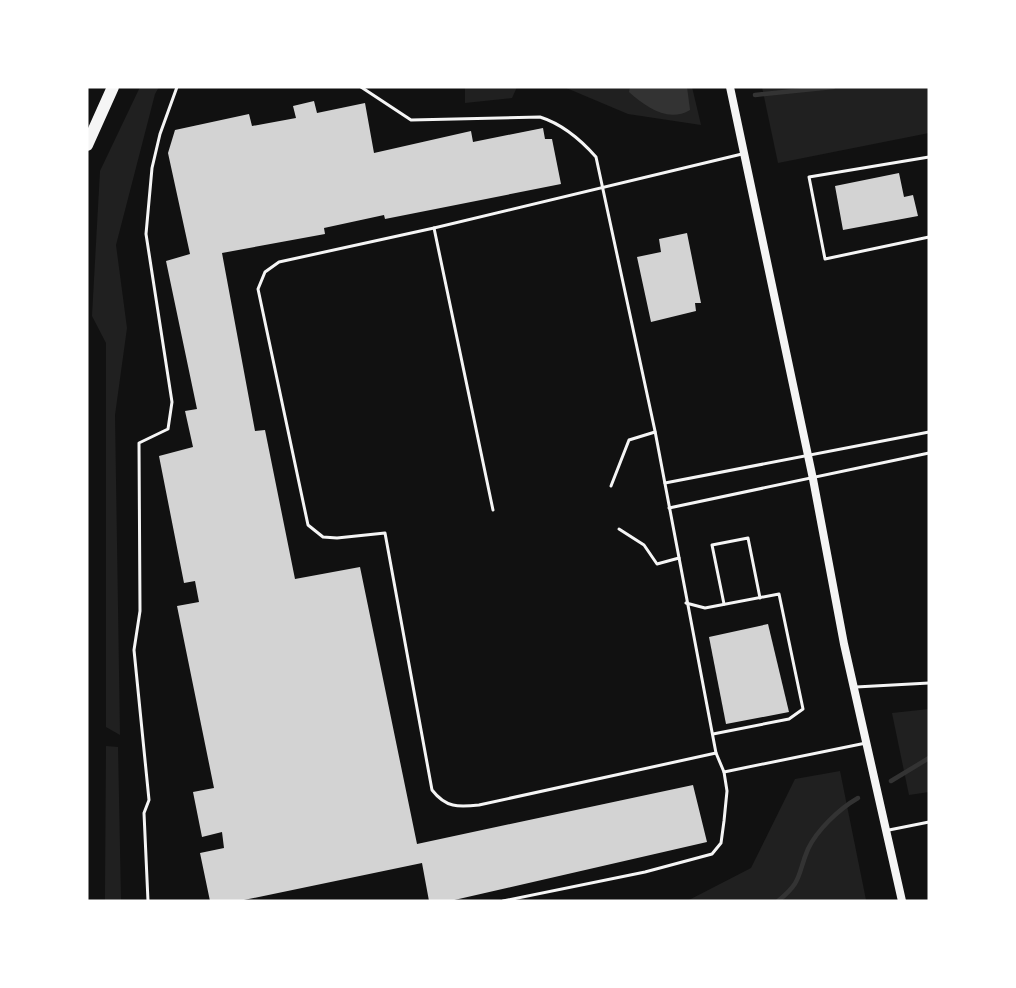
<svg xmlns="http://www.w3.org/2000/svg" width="1016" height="988" font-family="Manrope,sans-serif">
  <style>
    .green { fill: #202020 }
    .water { fill: #333 }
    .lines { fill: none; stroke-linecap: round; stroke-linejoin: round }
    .stream { stroke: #333; stroke-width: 4.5 }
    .building { fill: #d3d3d3 }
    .service { stroke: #f5f5f5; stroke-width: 3 }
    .tertiary { stroke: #f5f5f5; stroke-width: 8 }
    .motorway { stroke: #f5f5f5; stroke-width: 12 }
  </style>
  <rect width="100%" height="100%" fill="#111"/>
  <g class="green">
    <path d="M 140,87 L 159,87 L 155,94 L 116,245 L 127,328 L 115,415 L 120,735 L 106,727 L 106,343 L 92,316 L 100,171 Z"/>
    <path d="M 465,87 L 517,87 L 512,98 L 465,103 Z"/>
    <path d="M 564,87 L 692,87 L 701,125 L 628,114 Z"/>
    <path d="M 762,87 L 929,87 L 929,133 L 778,163 Z"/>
    <path d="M 929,709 L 929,792 L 909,795 L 892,713 Z"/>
    <path d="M 106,746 L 118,747 L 121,901 L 105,901 Z"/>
    <path d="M 840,771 L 866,900 L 687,901 L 751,868 L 795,779 Z"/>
  </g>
  <path class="water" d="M 630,87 L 687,87 L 690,110 C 668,123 646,107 629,92 Z"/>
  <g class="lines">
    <g class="stream">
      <path d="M 755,95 L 833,87"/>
      <path d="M 891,781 L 929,758"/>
      <path d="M 778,901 C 803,881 797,875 808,849 C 817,830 839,809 858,798"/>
    </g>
  </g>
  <g class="building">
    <path d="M 314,101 L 317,113 L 365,103 L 374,153 L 471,131 L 473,142 L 543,128 L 545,139 L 552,139 L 561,184 L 385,219 L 384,215 L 324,228 L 325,234 L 222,253 L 255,431 L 265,430 L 295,579 L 360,567 L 417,844 L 693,785 L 707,842 L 450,901 L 429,901 L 422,863 L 239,901 L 210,901 L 200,853 L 224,848 L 222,832 L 202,837 L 193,792 L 214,788 L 177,606 L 199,602 L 195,581 L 184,583 L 159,456 L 193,447 L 185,411 L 197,409 L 166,261 L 190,254 L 168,153 L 175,130 L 249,114 L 252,126 L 296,118 L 293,106 Z"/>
    <path d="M 899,173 L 904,197 L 913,195 L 918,216 L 843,230 L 835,186 Z"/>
    <path d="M 687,233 L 701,303 L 695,303 L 696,311 L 651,322 L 637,257 L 661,252 L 659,239 Z"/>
    <path d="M 768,624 L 789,712 L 726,724 L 709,637 Z"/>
  </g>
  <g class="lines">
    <g class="service">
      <path d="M 361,87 L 411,120 L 540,117 C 562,124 581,140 596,157 L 655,431 L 716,753 L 724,772 L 727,791 L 724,821 L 721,843 L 712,854 L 645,872 L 503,901"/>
      <path d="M 929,157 L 809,177 L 825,259 L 929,237"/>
      <path d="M 434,228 L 493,510"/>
      <path d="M 665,483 L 929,432"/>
      <path d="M 611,486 L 629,440 L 655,432"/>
      <path d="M 669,508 L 929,453"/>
      <path d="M 619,529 L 644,545 L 657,564 L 679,558"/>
      <path d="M 686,603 L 705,608 L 779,594 L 803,709 L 789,719 L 713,734"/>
      <path d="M 724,604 L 712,545 L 748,538 L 760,598"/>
      <path d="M 856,687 L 929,683"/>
      <path d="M 716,753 L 479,805 C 458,807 446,808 432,790 L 385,533 L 337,538 L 323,537 L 308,525 L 258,289 L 265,272 L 279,262 L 434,228 L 742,154"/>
      <path d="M 724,772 L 866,743"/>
      <path d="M 889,830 L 929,822"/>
      <path d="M 148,901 L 144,813 L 149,800 L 134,650 L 140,611 L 139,443 L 168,429 L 172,402 L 146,234 L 152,168 L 160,134 L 177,87"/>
    </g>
    <path class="tertiary" d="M 730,87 L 813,479 L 844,644 L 902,901"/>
    <path class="motorway" d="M 87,145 L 113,87"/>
  </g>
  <rect width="1016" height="988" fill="none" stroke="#ffffff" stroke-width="177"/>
</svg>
